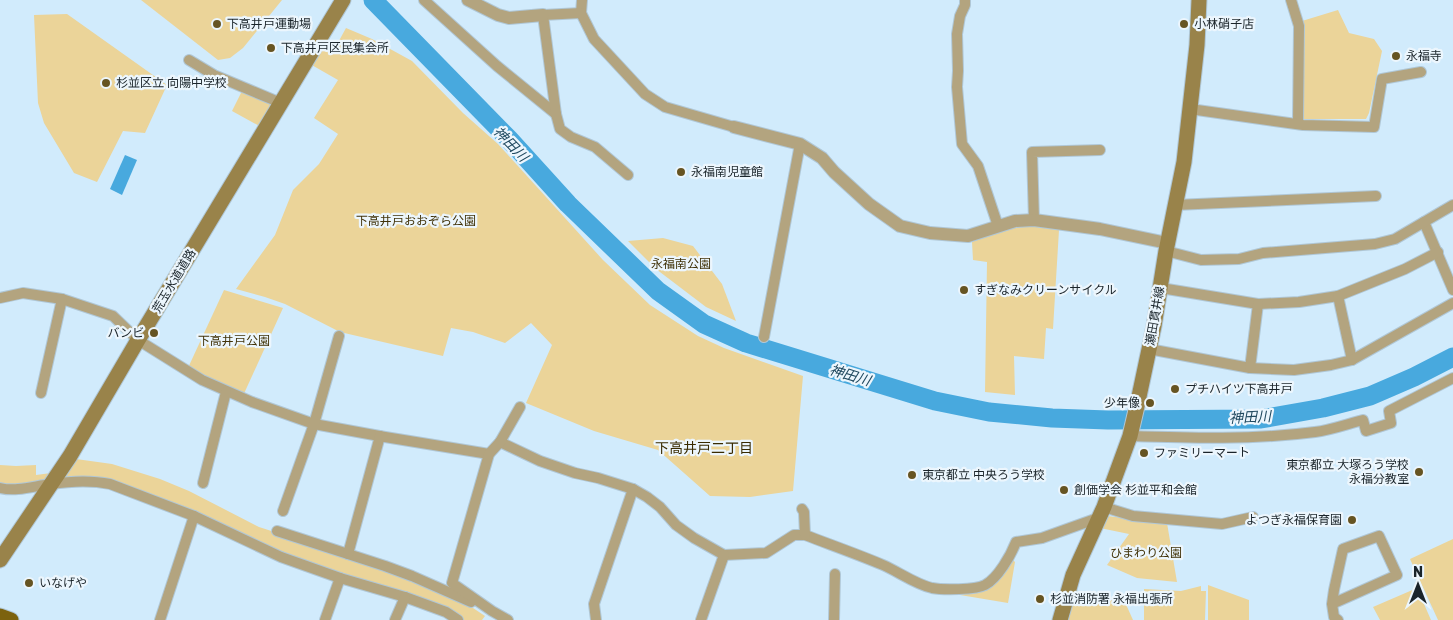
<svg xmlns="http://www.w3.org/2000/svg" width="1453" height="620" font-family="Rubik,'Noto Sans JP',sans-serif">
  <style>
    .green { fill: #ebd499 }
    .water { fill: #48a9de }
    .lines { fill: none; stroke-linecap: round; stroke-linejoin: round }
    .river { stroke: #48a9de; stroke-width: 19 }
    .minor-casing { stroke: #b0c7d6; stroke-width: 12 }
    .tertiary-casing { stroke: #b0c7d6; stroke-width: 14 }
    .secondary-casing { stroke: #b0c7d6; stroke-width: 17 }
    .trunk-casing { stroke: #b0c7d6; stroke-width: 17 }
    .minor { stroke: #b3a47f; stroke-width: 10 }
    .tertiary { stroke: #b3a47f; stroke-width: 12 }
    .secondary { stroke: #99834a; stroke-width: 15 }
    .trunk { stroke: #7c620e; stroke-width: 15 }
    .poi-dot { fill: #665422; stroke: #ecf6fd; stroke-width: 2 }
    .labels { text-anchor: middle; stroke-width: 4.5; stroke-linejoin: round; paint-order: stroke }
    .poi-label { font-size: 12px; fill: #1a242a; stroke: #ecf6fd; text-anchor: start }
    .park-label { font-size: 12px; fill: #403208; stroke: #ecf6fd }
    .street-label { font-size: 12px; fill: #1a242a; stroke: #ecf6fd }
    .water-label { font-size: 14px; font-style: italic; fill: #20495f; stroke: #ecf6fd }
    .neighbourhood-label { font-size: 14px; fill: #392b01; stroke: #ecf6fd }
  </style>
  <rect width="100%" height="100%" fill="#d1ebfc"/>
  <g class="green">
    <path d="M 141,0 L 282,0 L 243,48 L 230,58 L 218,60 Z"/>
    <path d="M 1338,10 L 1349,33 L 1374,39 L 1382,51 L 1369,113 L 1366,119 L 1303,119 L 1304,34 L 1302,21 Z"/>
    <path d="M 67,14 L 167,85 L 145,133 L 123,131 L 97,182 L 74,173 L 44,123 L 38,103 L 34,15 Z"/>
    <path d="M 346,28 L 372,39 L 412,61 L 463,113 L 498,144 L 603,260 L 650,305 L 698,336 L 724,348 L 803,376 L 793,491 L 750,497 L 710,496 L 658,450 L 594,431 L 526,403 L 552,345 L 531,323 L 505,343 L 473,332 L 451,328 L 443,356 L 340,332 L 285,304 L 265,297 L 236,289 L 275,235 L 293,190 L 319,164 L 338,134 L 314,118 L 338,80 L 310,64 L 323,43 L 335,48 Z"/>
    <path d="M 242,91 L 276,106 L 263,128 L 232,111 Z"/>
    <path d="M 1030,226 L 1059,230 L 1053,329 L 1046,328 L 1044,359 L 1014,356 L 1015,395 L 985,392 L 987,262 L 973,260 L 972,242 C 991,234 1009,227 1030,226 Z"/>
    <path d="M 663,238 L 693,246 L 722,284 L 736,321 L 706,307 L 656,269 L 628,241 Z"/>
    <path d="M 224,290 L 283,308 L 242,398 L 187,370 Z"/>
    <path d="M 76,459 L 112,464 L 160,479 L 189,491 L 259,527 L 399,572 L 458,598 L 485,616 L 482,620 L 464,620 L 450,610 L 318,568 L 167,502 L 64,479 Z"/>
    <path d="M 0,465 L 16,466 L 36,465 L 36,475 L 51,473 L 43,483 L 0,485 Z"/>
    <path d="M 1107,516 L 1167,523 L 1177,582 L 1137,578 L 1107,565 L 1129,534 L 1100,528 Z"/>
    <path d="M 1453,539 L 1453,620 L 1438,620 L 1410,559 Z"/>
    <path d="M 1012,559 L 1015,562 L 1008,603 L 960,595 L 960,592 L 986,587 Z"/>
    <path d="M 1208,585 L 1249,600 L 1249,620 L 1208,620 Z"/>
    <path d="M 1201,586 L 1201,591 L 1206,591 L 1205,620 L 1144,620 L 1144,589 L 1181,591 Z"/>
    <path d="M 1417,588 L 1431,620 L 1380,620 L 1373,607 Z"/>
    <path d="M 1124,600 L 1133,620 L 1067,620 L 1072,601 Z"/>
  </g>
  <path class="water" d="M 125,155 L 137,160 L 122,195 L 110,189 Z"/>
  <g class="lines">
    <path class="river" d="M 373,0 L 509,139 L 568,204 L 658,291 L 704,324 L 746,343 L 935,401 L 989,412 L 1052,418 L 1108,420 L 1261,419 L 1323,408 L 1370,396 L 1414,377 L 1453,357"/>
    <g class="minor-casing">
      <g id="minor">
        <path d="M 424,0 L 497,66 L 556,114"/>
        <path d="M 582,0 L 581,13 L 594,39 L 645,94 L 665,107 L 734,127"/>
        <path d="M 965,0 L 965,5 L 960,16 L 957,34 L 958,71 L 957,87 L 962,144 L 978,166 L 998,226"/>
        <path d="M 1291,0 L 1299,26 L 1298,123"/>
        <path d="M 581,13 L 543,15 L 556,114 L 560,129 L 571,137 L 595,147 L 628,175"/>
        <path d="M 189,60 L 214,75 L 281,103"/>
        <path d="M 1190,109 L 1303,125 L 1374,127 L 1382,79 L 1421,72"/>
        <path d="M 1175,205 L 1376,196"/>
        <path d="M 1034,220 L 1032,152 L 1100,150"/>
        <path d="M 1424,222 L 1453,290"/>
        <path d="M 1166,251 L 1201,260 L 1239,259 L 1263,253 L 1375,244 L 1395,239 L 1453,205"/>
        <path d="M 1161,288 L 1258,304 L 1299,302 L 1338,296 L 1405,269 L 1438,252"/>
        <path d="M 1338,296 L 1352,360"/>
        <path d="M 0,298 L 23,293 L 62,299 L 113,316 L 138,340 L 202,380 L 252,402 L 314,424 L 385,437 L 489,454"/>
        <path d="M 764,337 L 800,144"/>
        <path d="M 1149,349 L 1250,368 L 1294,370 L 1331,365 L 1352,360 L 1453,303"/>
        <path d="M 1250,368 L 1258,304"/>
        <path d="M 41,393 L 62,299"/>
        <path d="M 1130,436 C 1192,438 1253,440 1315,432 C 1331,430 1347,424 1363,420 L 1366,431 L 1391,423 L 1389,411 L 1453,378"/>
        <path d="M 500,442 L 540,461 L 575,473 L 598,478 L 633,489 L 647,497 L 660,507 L 676,525 L 694,538 L 724,555 L 766,553 L 794,535 L 805,535 C 831,545 857,554 883,565 C 899,572 915,584 932,588 C 942,590 976,590 985,585 C 998,578 1011,555 1016,542 L 1042,538 L 1098,518"/>
        <path d="M 203,483 L 226,392"/>
        <path d="M 0,488 C 17,492 34,486 51,484 C 71,481 91,480 110,484 L 194,516 L 281,557 L 340,578 L 405,597 L 446,612 L 458,620"/>
        <path d="M 1104,507 L 1133,516 L 1222,524 L 1253,517"/>
        <path d="M 802,509 L 804,512 L 805,535"/>
        <path d="M 283,511 L 314,424 L 339,336"/>
        <path d="M 277,531 L 385,566 L 412,576 L 471,602"/>
        <path d="M 348,554 L 380,436"/>
        <path d="M 1332,604 L 1397,575 L 1379,536 L 1343,549 L 1334,590 L 1332,604 L 1334,617 L 1338,620"/>
        <path d="M 160,620 L 194,516"/>
        <path d="M 325,620 L 340,578"/>
        <path d="M 395,620 L 405,597"/>
        <path d="M 508,620 L 492,611 L 452,583 L 489,454 L 500,442 L 520,407"/>
        <path d="M 596,620 L 594,604 L 633,489"/>
        <path d="M 701,620 L 724,555"/>
        <path d="M 834,620 L 835,574"/>
      </g>
    </g>
    <g class="tertiary-casing">
      <g id="tertiary">
        <path d="M 468,0 L 498,15 L 509,18 L 543,15"/>
        <path d="M 734,127 L 800,144 L 822,158 L 834,172 L 869,204 L 900,226 L 930,233 L 968,236 L 1015,221 L 1034,220 L 1100,229 L 1167,243"/>
      </g>
    </g>
    <g class="secondary-casing">
      <g id="secondary">
        <path d="M 0,560 L 70,456 L 138,340 L 343,0"/>
        <path d="M 1060,620 L 1073,575 L 1104,507 L 1130,436 L 1137,406 L 1154,326 L 1166,251 L 1184,162 L 1197,45 L 1199,0"/>
      </g>
    </g>
    <g class="trunk-casing">
      <path id="trunk" d="M 0,616 L 11,620"/>
    </g>
    <use href="#minor" class="minor"/>
    <use href="#tertiary" class="tertiary"/>
    <use href="#secondary" class="secondary"/>
    <use href="#trunk" class="trunk"/>
  </g>
  <g class="poi-dot">
    <circle cx="217" cy="24" r="5"/>
    <circle cx="1184" cy="24" r="5"/>
    <circle cx="271" cy="48" r="5"/>
    <circle cx="1396" cy="56" r="5"/>
    <circle cx="106" cy="83" r="5"/>
    <circle cx="681" cy="172" r="5"/>
    <circle cx="964" cy="290" r="5"/>
    <circle cx="154" cy="333" r="5"/>
    <circle cx="1175" cy="389" r="5"/>
    <circle cx="1150" cy="403" r="5"/>
    <circle cx="1144" cy="453" r="5"/>
    <circle cx="1419" cy="472" r="5"/>
    <circle cx="912" cy="475" r="5"/>
    <circle cx="1064" cy="490" r="5"/>
    <circle cx="1352" cy="520" r="5"/>
    <circle cx="29" cy="583" r="5"/>
    <circle cx="1040" cy="599" r="5"/>
  </g>
  <g class="labels">
    <g class="poi-label">
      <text x="227" y="28">下高井戸運動場</text>
      <text x="1194" y="28">小林硝子店</text>
      <text x="281" y="52">下高井戸区民集会所</text>
      <text x="1406" y="60">永福寺</text>
      <text x="116" y="87">杉並区立 向陽中学校</text>
      <text x="691" y="176">永福南児童館</text>
      <text x="974" y="294">すぎなみクリーンサイクル</text>
      <text x="144" y="337" text-anchor="end">バンビ</text>
      <text x="1185" y="393">プチハイツ下高井戸</text>
      <text x="1140" y="407" text-anchor="end">少年像</text>
      <text x="1154" y="457">ファミリーマート</text>
      <text x="1409" y="469" text-anchor="end">東京都立 大塚ろう学校<tspan x="1409" dy="14">永福分教室</tspan></text>
      <text x="922" y="479">東京都立 中央ろう学校</text>
      <text x="1074" y="494">創価学会 杉並平和会館</text>
      <text x="1342" y="524" text-anchor="end">よつぎ永福保育園</text>
      <text x="39" y="587">いなげや</text>
      <text x="1050" y="603">杉並消防署 永福出張所</text>
    </g>
    <g class="park-label">
      <text x="416" y="225">下高井戸おおぞら公園</text>
      <text x="681" y="268">永福南公園</text>
      <text x="234" y="345">下高井戸公園</text>
      <text x="1146" y="557">ひまわり公園</text>
    </g>
    <g class="street-label">
      <text transform="translate(174 281) rotate(-59)" y="4">荒玉水道道路</text>
      <text transform="translate(1155 316) rotate(-80)" y="4">瀬田貫井線</text>
    </g>
    <g class="water-label">
      <text transform="translate(511 144) rotate(46)" y="5">神田川</text>
      <text transform="translate(850 375) rotate(17)" y="5">神田川</text>
      <text transform="translate(1250 417) rotate(-3)" y="5">神田川</text>
    </g>
    <g class="neighbourhood-label">
      <text x="704" y="453">下高井戸二丁目</text>
    </g>
  </g>
  <g transform="translate(1418 585)" stroke="#ecf6fd" stroke-width="4" paint-order="stroke">
  <path d="M0-4L9 19L0 12L-9 19Z" fill="#1a242a"/>
  <text y="-8" font-size="14" font-weight="bold" text-anchor="middle" fill="#1a242a">N</text>
  </g>
</svg>
